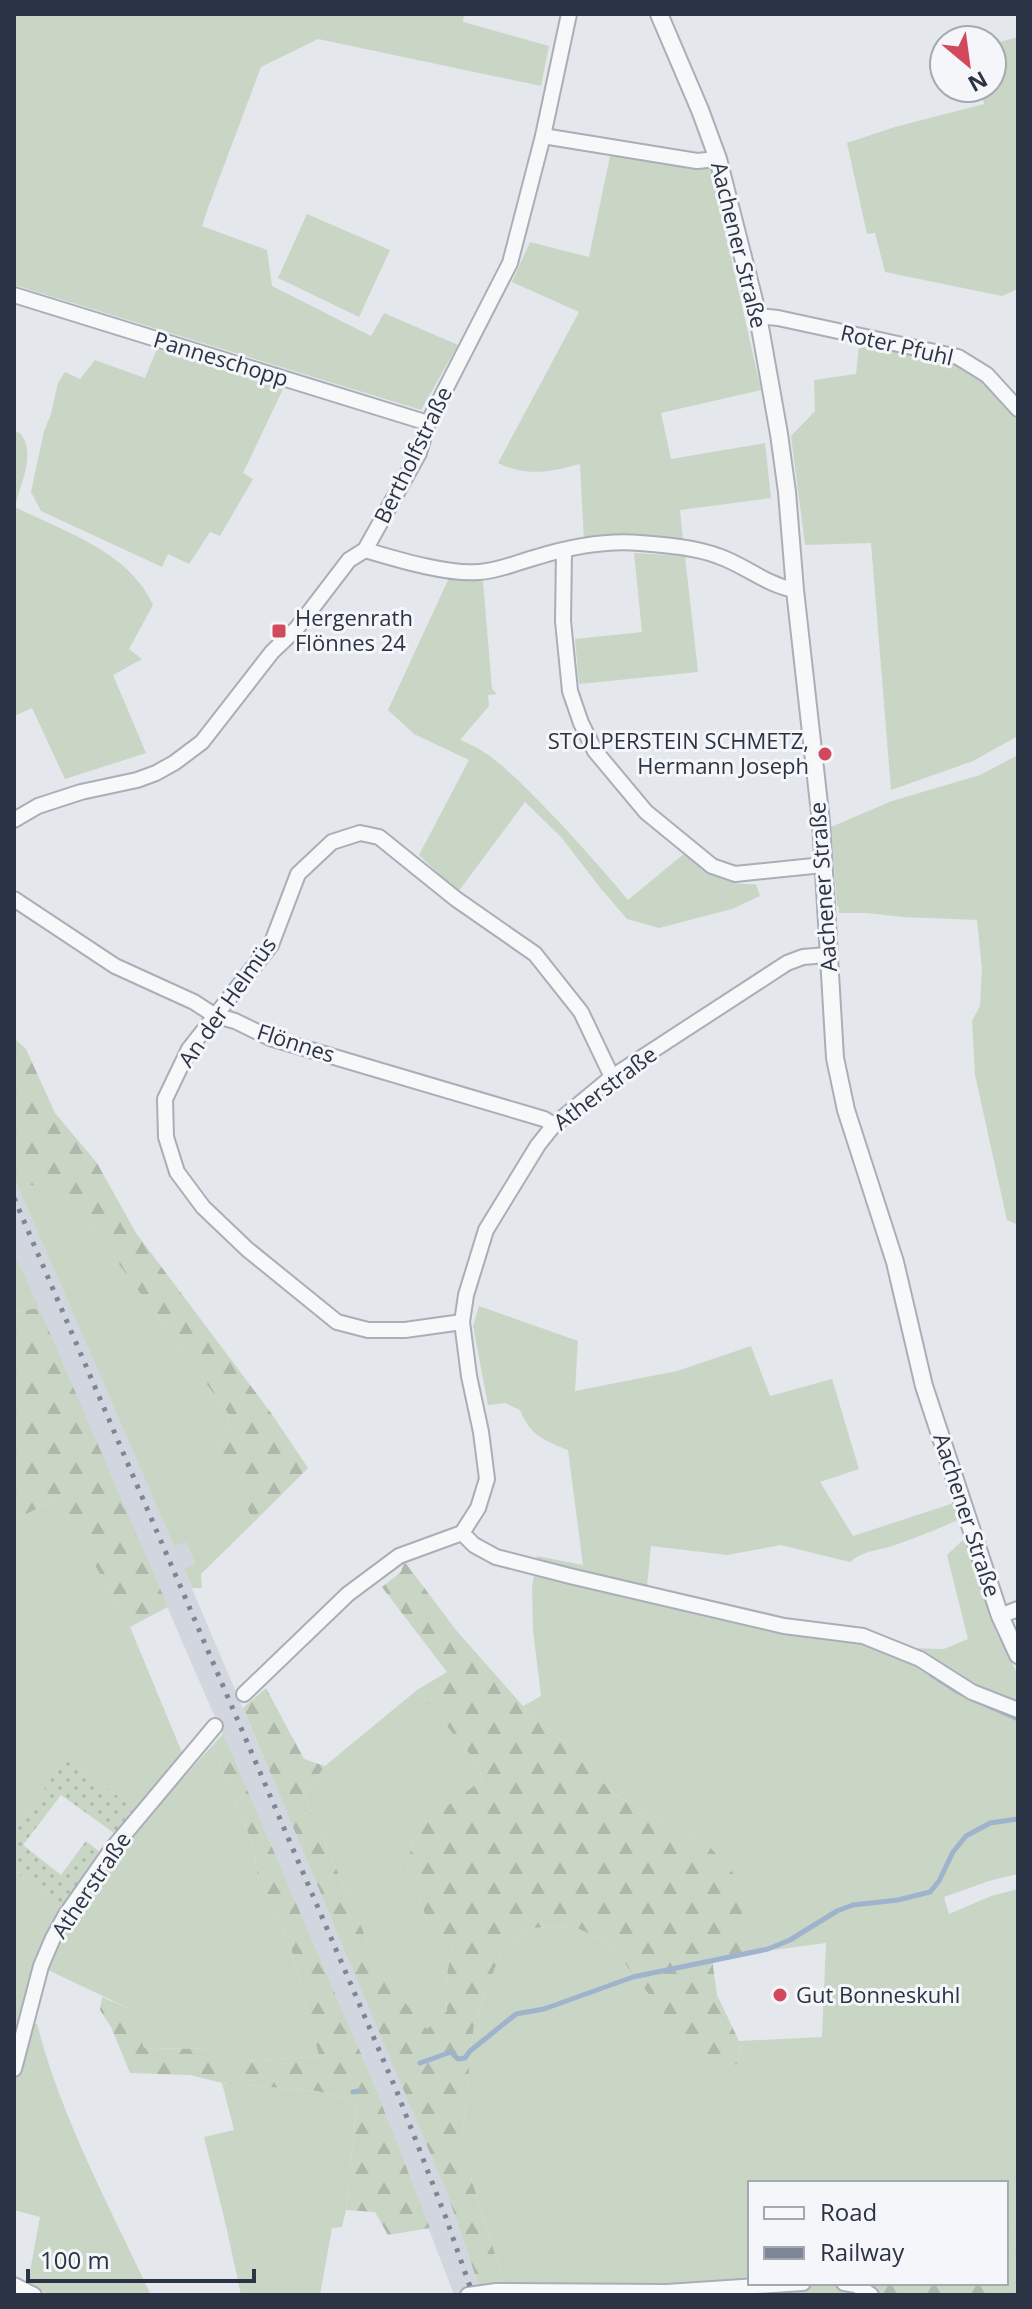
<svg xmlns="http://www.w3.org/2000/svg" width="1032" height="2309" font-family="'Open Sans',sans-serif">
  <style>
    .built { fill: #d2d6de }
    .grass { fill: #c9d6c5 }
    .forest { fill: url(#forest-firs) }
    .garden { fill: url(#garden-dots) }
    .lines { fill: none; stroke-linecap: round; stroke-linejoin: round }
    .stream { stroke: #9fb4cc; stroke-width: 5 }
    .minor-casing { stroke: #a9aeb7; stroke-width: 18 }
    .tertiary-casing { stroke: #a9aeb7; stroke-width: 20 }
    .minor { stroke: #f7f8fa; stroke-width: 14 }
    .tertiary { stroke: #f7f8fa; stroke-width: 16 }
    .rail { stroke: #7d8696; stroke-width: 5; stroke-dasharray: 4 8; stroke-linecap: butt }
    .poi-dot { fill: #d1495b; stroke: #f4f6f9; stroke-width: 3 }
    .labels { text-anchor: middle; stroke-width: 6; stroke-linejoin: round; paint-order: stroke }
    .street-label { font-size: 22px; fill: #2b3445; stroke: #f4f6f9 }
    .poi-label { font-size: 22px; fill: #2b3445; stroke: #f4f6f9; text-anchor: start }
  </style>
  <defs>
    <pattern id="forest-firs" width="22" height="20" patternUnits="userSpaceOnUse" patternTransform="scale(2)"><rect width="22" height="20" fill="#c9d6c5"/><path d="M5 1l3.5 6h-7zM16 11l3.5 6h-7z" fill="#adb8ab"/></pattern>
    <pattern id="garden-dots" width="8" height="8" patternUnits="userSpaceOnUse" patternTransform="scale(2)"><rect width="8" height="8" fill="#c9d6c5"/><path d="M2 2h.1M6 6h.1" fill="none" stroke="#adb8ab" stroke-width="1.8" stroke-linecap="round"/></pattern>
  </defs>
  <rect width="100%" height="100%" fill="#e4e7ec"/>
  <path class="built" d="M 14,1177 L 174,1546 L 186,1541 L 195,1565 L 184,1570 L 411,2104 L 447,2193 L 482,2295 L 454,2295 L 369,2072 L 14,1254 Z"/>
  <g class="grass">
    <path d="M 14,14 L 464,14 L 463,22 L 549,46 L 541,86 L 318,39 L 261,67 L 208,208 L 202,226 L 267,250 L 272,286 L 371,336 L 384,313 L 458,345 L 421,410 L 14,285 Z"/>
    <path d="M 1018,37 L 1018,289 L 1002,296 L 885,272 L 875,233 L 867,234 L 847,143 L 895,127 L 984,104 L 981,88 L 992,88 L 992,44 Z"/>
    <path d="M 610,156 L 711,169 L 761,390 L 661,413 L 671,459 L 765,443 L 771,498 L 680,510 L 683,540 L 635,535 L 584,540 L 580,464 C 550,472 527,477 498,463 L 579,312 L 512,282 L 530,242 L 589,257 Z"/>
    <path d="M 307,214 L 390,250 L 359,317 L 278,278 Z"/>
    <path d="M 859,346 L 952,360 L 981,379 L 1018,418 L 1018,736 L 973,761 L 891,790 L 871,543 L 805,545 L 791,436 L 815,411 L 814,380 L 856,374 Z"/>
    <path d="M 157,349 L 283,389 L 243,473 L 253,479 L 220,536 L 210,532 L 189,564 L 168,554 L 162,567 L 41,511 L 31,492 L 44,431 L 51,414 L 58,383 L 65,372 L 80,379 L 95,360 L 145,378 Z"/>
    <path d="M 14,431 L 20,433 C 37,454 20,483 15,507 C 63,531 130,552 153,605 L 129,649 L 142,659 L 113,675 L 146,753 L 65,779 L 32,708 L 14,716 Z"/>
    <path d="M 634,553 L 685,556 L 698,672 L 579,684 L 575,639 L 642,632 Z"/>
    <path d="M 449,578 L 483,581 L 492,689 L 497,694 L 488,695 L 489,706 L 460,740 C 488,750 508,771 529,791 C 564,826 596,862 628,900 L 685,853 C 710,873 723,886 756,884 L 760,896 L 732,909 L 659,928 L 627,919 L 602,890 L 561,837 L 525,802 L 458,892 L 419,855 L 469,760 L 414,734 L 388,710 Z"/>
    <path d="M 1018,755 L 1018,1225 L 1007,1220 L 975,1075 L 972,1021 L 980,1006 L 982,969 L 977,920 L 903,917 L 866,913 L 839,913 L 839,907 L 837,906 L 831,827 L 892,801 L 980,775 Z"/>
    <path d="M 29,1185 L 60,1188 L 91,1226 L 230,1416 L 219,1452 L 254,1522 L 201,1574 L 202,1588 L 192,1588 L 184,1569 L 195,1564 L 186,1542 L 174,1546 L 20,1191 Z"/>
    <path d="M 14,1254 L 39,1308 L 14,1312 Z"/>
    <path d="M 479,1306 L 578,1341 L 575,1391 L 677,1371 L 751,1346 L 770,1396 L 832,1379 L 859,1469 L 820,1482 L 853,1536 L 954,1503 L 960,1519 C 938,1529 915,1538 892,1546 C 876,1551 862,1551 850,1562 L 781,1545 L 727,1555 L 651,1546 L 647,1586 L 670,1594 L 907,1648 L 944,1649 L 968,1639 L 947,1555 L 965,1538 L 995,1630 L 1018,1675 L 1018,1874 L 989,1881 L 944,1897 L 949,1914 L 991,1896 L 1018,1889 L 1018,2221 L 1006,2237 L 1006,2183 L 750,2183 L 750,2283 L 869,2283 L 872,2295 L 508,2295 L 461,2146 L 474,2024 L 502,1949 L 531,1928 L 573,1926 L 610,1944 L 702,2062 L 740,2062 L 739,2041 L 822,2037 L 826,1943 L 744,1954 L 743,1945 L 709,1846 L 615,1795 L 568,1746 L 523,1706 L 541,1696 L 533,1630 L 532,1587 L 537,1556 L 583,1565 L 568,1450 C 543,1440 530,1435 520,1410 L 505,1403 L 488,1405 L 473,1326 Z"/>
    <path d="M 57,1499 L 130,1627 L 183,1755 L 136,1809 L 65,1759 L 14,1832 L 14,1520 Z"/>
    <path d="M 417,1690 L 478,1764 L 482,1781 L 415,1830 L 407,1867 L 428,1922 L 453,1944 L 445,1985 L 447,2011 L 427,2030 L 382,1975 L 304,1794 L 325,1766 Z"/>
    <path d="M 212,1746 L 252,1842 L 259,1883 L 271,1901 L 292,1952 L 319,2056 L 246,2061 L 230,2057 L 216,2049 L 143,2048 L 128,2008 L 48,1970 L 66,1929 L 91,1888 L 152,1812 Z"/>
    <path d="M 14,1871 L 64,1905 L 47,1935 L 23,2023 L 37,2024 C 61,2117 110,2208 151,2295 L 49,2295 L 28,2282 L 40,2217 L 14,2210 Z"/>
    <path d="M 222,2083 L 317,2091 L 357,2102 L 346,2210 L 342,2227 L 332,2228 L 320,2295 L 241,2295 L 227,2230 L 204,2137 L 234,2130 Z"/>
  </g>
  <g class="forest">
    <path d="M 14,1038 L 26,1049 L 55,1113 L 97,1163 L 136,1233 L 271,1413 L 308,1468 L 254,1522 L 219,1452 L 230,1416 L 91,1226 L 60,1189 L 29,1185 L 20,1191 L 14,1177 Z"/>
    <path d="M 39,1308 L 168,1607 L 130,1627 L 57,1499 L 14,1520 L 14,1312 Z"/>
    <path d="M 404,1561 L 456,1630 L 523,1706 L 568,1746 L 615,1795 L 709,1846 L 740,1881 L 744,1954 L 712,1959 L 717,1995 L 739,2041 L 740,2063 L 724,2068 L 702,2063 L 610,1944 L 573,1926 L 531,1928 L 502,1949 L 474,2024 L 461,2146 L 508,2295 L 482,2295 L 447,2193 L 243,1708 L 266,1688 L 304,1759 L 325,1766 L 304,1794 L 382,1975 L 427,2029 L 447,2011 L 445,1985 L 453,1944 L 428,1922 L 407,1867 L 415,1830 L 482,1780 L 478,1764 L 417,1690 L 447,1672 L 382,1587 L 401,1572 Z"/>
    <path d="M 223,1734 L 369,2072 L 430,2228 L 388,2235 L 375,2212 L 346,2210 L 357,2102 L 317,2091 L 222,2083 L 190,2075 L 130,2073 L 111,2027 L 100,2010 L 102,1997 L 128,2008 L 144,2048 L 216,2049 L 230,2057 L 246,2061 L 319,2056 L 292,1952 L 271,1901 L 259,1883 L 252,1842 L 212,1746 Z"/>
    <path d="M 1018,2221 L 1018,2295 L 872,2295 L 869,2283 L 1006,2283 L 1006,2237 Z"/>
  </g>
  <path class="garden" d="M 65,1759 L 136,1809 L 114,1833 L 61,1795 L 23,1845 L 61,1875 L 86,1841 L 100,1852 L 64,1905 L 14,1871 L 14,1832 Z"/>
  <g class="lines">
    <g class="stream">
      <path d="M 932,1675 L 955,1690 L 967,1696"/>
      <path d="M 980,1702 L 1018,1719"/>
      <path d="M 420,2063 L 451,2052 L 458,2059 L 465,2058 L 470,2051 L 516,2014 L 544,2009 L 633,1977 L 768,1949 L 790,1940 L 837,1911 L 853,1905 L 898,1900 L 930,1892 L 939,1881 L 953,1852 L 966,1836 L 990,1823 L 1018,1819"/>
      <path d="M 353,2092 L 358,2091"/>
    </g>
    <g class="minor-casing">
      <g id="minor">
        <path d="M 543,136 L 697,161 L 718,159"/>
        <path d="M 14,295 L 428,423"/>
        <path d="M 758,316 L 778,318 L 958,357 L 987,375 L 1018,409"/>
        <path d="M 365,550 C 396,559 448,575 479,572 C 499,571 518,562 537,557 C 570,547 606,540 640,543 C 665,545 694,547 718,556 C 745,565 766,585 795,590"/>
        <path d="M 564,551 L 563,621 L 570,691 L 581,723 L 595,751 L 646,812 L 712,866 L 735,874 L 823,865"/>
        <path d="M 14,820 L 38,806 L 81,792 L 137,780 L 156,773 L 174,763 L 202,742 L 272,652 L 297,628 L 349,560 L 365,550 L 419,453 L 428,423 L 510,263 L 543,136 L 569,14"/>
        <path d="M 14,899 L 115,966 L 194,1002 L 214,1015 L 235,1021 L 270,1038 L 544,1119 L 554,1125"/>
        <path d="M 462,1322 L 405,1330 L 368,1330 L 337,1322 L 247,1249 L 203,1207 L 177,1172 L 166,1137 L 165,1099 L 189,1049 L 271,945 L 298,874 L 332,842 L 360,833 L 379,837 L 456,899 L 535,954 L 581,1012 L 612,1077"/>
        <path d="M 462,1533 L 474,1545 L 496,1557 L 570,1576 L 784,1626 L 863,1636 L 920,1659 L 972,1692 L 1018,1710"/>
        <path d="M 1000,1616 L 1018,1609"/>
        <path d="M 244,1694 L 348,1594 L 399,1556 L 462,1533 L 478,1508 L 487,1479 L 481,1432 L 469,1376 L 462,1322 L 466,1295 L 486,1230 L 538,1145 L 554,1125 L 612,1077 L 787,963 L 803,957 L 827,955"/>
        <path d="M 14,2069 L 41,1966 L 53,1938 L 65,1916 L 112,1849 L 215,1726"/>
        <path d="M 844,2283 L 856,2285 L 871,2295"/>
        <path d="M 14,2285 L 34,2295"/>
        <path d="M 468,2295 L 496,2291 L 667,2292 L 803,2283"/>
      </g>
    </g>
    <g class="tertiary-casing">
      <path id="tertiary" d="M 659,14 L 700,110 L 718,159 L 758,316 L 779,434 L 787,492 L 795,590 L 821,822 L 835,1058 L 846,1110 L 895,1262 L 924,1386 L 1000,1616 L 1018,1655"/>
    </g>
    <use href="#minor" class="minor"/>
    <use href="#tertiary" class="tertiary"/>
    <path class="rail" d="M 14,1198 L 397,2092 L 446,2218 L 473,2295"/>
  </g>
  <g class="poi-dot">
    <rect x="271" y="623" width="16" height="16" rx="4"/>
    <circle cx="825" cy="754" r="8"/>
    <circle cx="780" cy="1995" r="8"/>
  </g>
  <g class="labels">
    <g class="street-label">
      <text transform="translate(739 245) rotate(76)" y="8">Aachener Straße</text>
      <text transform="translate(897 345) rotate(13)" y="8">Roter Pfuhl</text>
      <text transform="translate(221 359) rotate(17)" y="8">Panneschopp</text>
      <text transform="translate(413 455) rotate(-64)" y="8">Bertholfstraße</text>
      <text transform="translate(823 887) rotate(-94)" y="8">Aachener Straße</text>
      <text transform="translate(227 1002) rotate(-55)" y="8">An der Helmüs</text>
      <text transform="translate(296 1043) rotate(18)" y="8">Flönnes</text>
      <text transform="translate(605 1088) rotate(-37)" y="8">Atherstraße</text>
      <text transform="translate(967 1515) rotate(72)" y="8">Aachener Straße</text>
      <text transform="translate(91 1885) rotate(-56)" y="8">Atherstraße</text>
    </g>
    <g class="poi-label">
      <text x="295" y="626">Hergenrath<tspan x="295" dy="25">Flönnes 24</tspan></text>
      <text x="809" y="749" text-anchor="end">STOLPERSTEIN SCHMETZ,<tspan x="809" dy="25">Hermann Joseph</tspan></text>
      <text x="796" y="2003">Gut Bonneskuhl</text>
    </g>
  </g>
  <rect width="1032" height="2309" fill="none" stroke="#2b3445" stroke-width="32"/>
  <rect x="748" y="2181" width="260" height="104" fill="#f4f6f9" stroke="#a4a8b1" stroke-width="2"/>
  <rect x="764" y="2207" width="40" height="12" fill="#f7f8fa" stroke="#a4a8b1" stroke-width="2"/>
  <text x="820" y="2221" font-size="24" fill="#2b3445">Road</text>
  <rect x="764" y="2247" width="40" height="12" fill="#7d8696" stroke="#a4a8b1" stroke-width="2"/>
  <text x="820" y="2261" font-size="24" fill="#2b3445">Railway</text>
  <g transform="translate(968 64) rotate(151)"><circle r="38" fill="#f4f6f9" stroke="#a4a8b1" stroke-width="2"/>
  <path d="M0-6L14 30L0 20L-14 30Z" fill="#d1495b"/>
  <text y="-12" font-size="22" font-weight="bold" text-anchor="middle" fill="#2b3445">N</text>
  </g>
  <path d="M28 2269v12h226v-12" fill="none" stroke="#2b3445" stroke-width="4"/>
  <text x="40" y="2269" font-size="24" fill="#2b3445" stroke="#f4f6f9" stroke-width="6" paint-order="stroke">100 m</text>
</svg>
